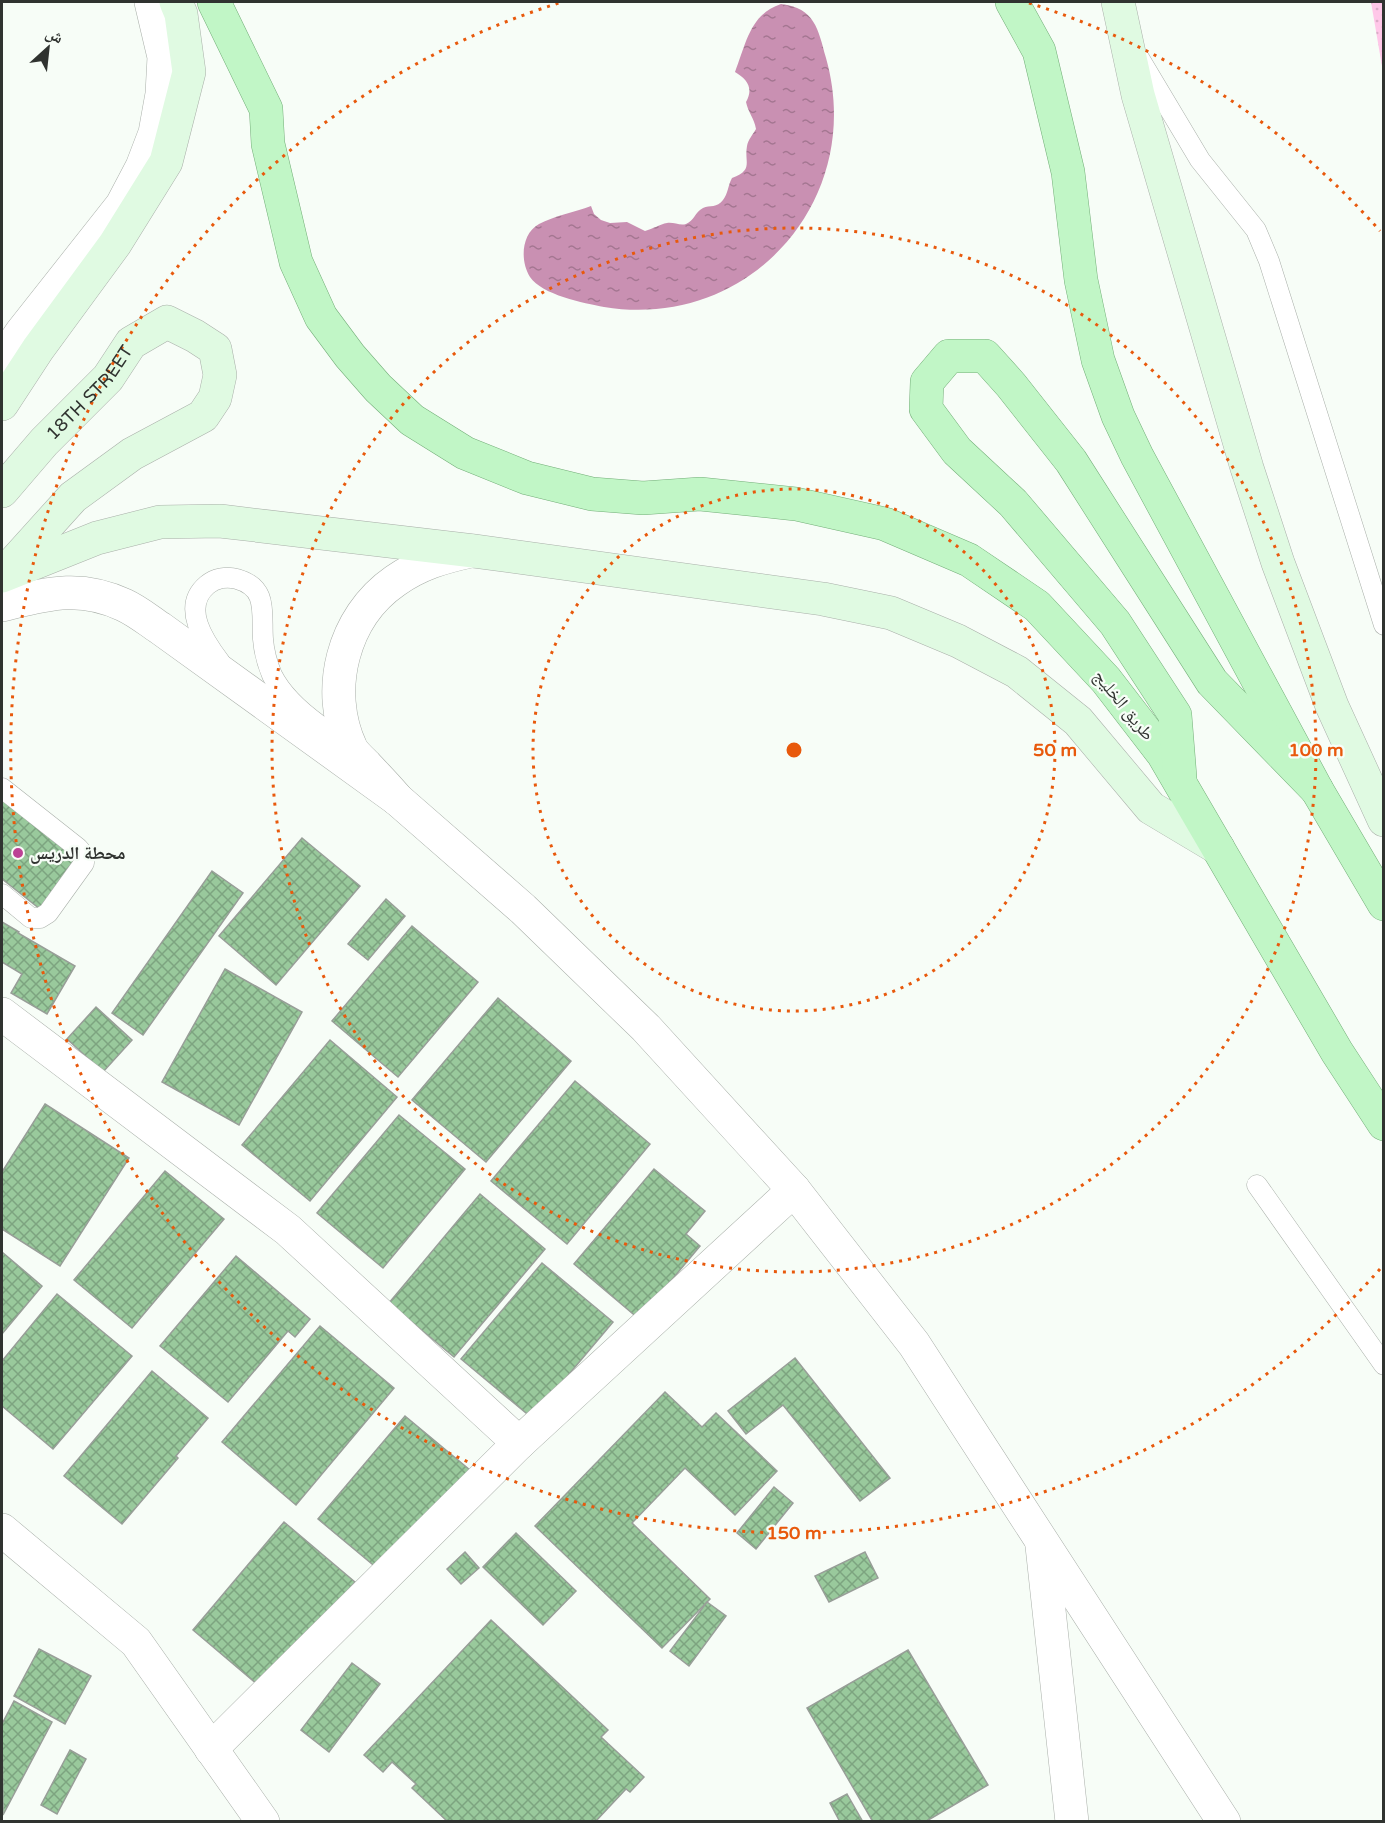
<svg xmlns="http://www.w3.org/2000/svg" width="1385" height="1823" font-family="'Varela Round','Noto Naskh Arabic',sans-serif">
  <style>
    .park { fill: url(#park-dots) }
    .water { fill: url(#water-ripples) }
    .building { fill: url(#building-cross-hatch); stroke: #989e98; stroke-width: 1.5 }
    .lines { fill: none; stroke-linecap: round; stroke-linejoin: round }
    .lane-casing { stroke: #a9afa9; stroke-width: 21 }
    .street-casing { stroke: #a9afa9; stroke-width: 34 }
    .secondary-casing { stroke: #a9afa9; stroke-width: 34 }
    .primary-casing { stroke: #74ae79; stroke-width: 34 }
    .lane { stroke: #fff; stroke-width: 20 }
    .street { stroke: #fff; stroke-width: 33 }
    .secondary { stroke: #e0fae2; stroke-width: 33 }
    .primary { stroke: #c1f6c6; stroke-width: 33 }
    .ring { fill: none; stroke: #e8590c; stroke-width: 3; stroke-dasharray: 3 6 }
    .poi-dot { fill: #bc4295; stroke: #f7fdf7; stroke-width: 2 }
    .labels { text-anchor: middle; stroke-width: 4.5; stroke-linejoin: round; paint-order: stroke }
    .street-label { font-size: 18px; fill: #303330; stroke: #f7fdf7 }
    .poi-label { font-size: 18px; font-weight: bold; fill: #303330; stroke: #f7fdf7; text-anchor: start }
    .centre { fill: #e8590c; stroke: #f7fdf7; stroke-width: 3 }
    .ring-label { font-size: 18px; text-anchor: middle; font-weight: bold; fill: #e8590c; stroke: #f7fdf7; stroke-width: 4.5; stroke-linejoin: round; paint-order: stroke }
  </style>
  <defs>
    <pattern id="park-dots" width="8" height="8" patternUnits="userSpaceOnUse" patternTransform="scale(1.5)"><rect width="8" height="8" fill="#ffc7e8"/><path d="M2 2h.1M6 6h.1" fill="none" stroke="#dbabc7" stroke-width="1.8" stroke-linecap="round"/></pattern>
    <pattern id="water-ripples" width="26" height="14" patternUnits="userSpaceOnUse" patternTransform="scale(1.5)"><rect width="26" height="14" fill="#c990b2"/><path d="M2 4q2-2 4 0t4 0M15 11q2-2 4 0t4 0" fill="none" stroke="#a47691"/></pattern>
    <pattern id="building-cross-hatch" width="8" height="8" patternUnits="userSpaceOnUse" patternTransform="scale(1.5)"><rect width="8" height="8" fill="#99c99c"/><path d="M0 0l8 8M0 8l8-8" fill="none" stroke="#7da480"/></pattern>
  </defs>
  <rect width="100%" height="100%" fill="#f7fdf7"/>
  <path class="park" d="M 1371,2 L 1383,2 L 1383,72 Z"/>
  <path class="water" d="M 781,4 C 815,8 818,29 826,58 C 866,199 750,331 604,307 C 584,303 542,295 530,277 C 520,261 521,234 539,224 C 554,216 575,212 591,206 L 594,214 L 601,220 L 610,223 L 627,222 L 645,231 C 653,229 660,224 667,223 C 674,222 680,226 686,224 C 694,221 695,212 703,208 C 710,205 717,208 723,200 C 728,194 728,185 732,178 C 754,170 744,162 747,146 C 748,140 753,134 756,129 C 754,118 748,112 746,102 C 754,88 747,79 735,72 C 746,44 750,14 781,4 Z"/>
  <g class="building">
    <path d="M 2,794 L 91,864 L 50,917 L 2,879 Z"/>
    <path d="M 302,838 L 360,886 L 276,985 L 219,936 Z"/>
    <path d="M 212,871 L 243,893 L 143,1035 L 112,1013 Z"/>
    <path d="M 386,899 L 405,916 L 368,960 L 348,944 Z"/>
    <path d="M 2,922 L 19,932 L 18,933 L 75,966 L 47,1014 L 11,993 L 22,974 L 2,962 Z"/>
    <path d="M 412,926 L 478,982 L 398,1077 L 332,1021 Z"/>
    <path d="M 225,969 L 302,1012 L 239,1125 L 162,1082 Z"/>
    <path d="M 498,998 L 571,1061 L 486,1162 L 412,1100 Z"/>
    <path d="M 96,1007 L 132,1040 L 103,1072 L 67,1039 Z"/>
    <path d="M 330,1040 L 397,1097 L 310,1201 L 242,1145 Z"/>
    <path d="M 575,1081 L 650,1144 L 567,1244 L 491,1181 Z"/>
    <path d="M 45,1104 L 129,1158 L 60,1266 L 2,1229 L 2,1172 Z"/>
    <path d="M 399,1115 L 465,1169 L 383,1268 L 317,1213 Z"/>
    <path d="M 654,1169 L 705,1211 L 686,1234 L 700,1246 L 639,1319 L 574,1264 Z"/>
    <path d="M 165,1171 L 224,1219 L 132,1328 L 74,1280 Z"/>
    <path d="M 480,1194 L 545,1249 L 454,1357 L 389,1303 Z"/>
    <path d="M 2,1252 L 42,1286 L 2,1334 Z"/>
    <path d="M 236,1256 L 310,1319 L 295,1337 L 288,1331 L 228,1402 L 160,1346 Z"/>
    <path d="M 542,1263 L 613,1322 L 532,1418 L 461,1359 Z"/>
    <path d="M 57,1294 L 132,1356 L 53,1449 L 2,1406 L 2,1361 Z"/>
    <path d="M 320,1326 L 394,1388 L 296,1505 L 222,1442 Z"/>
    <path d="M 795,1358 L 890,1478 L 860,1501 L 783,1405 L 746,1434 L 728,1411 Z"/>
    <path d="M 152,1371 L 208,1418 L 176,1456 L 178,1458 L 122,1524 L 64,1476 Z"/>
    <path d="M 665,1392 L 702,1427 L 716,1413 L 777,1471 L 735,1515 L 685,1468 L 632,1523 L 710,1599 L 662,1648 L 535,1526 Z"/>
    <path d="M 405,1416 L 470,1470 L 384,1574 L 318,1519 Z"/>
    <path d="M 774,1487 L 793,1503 L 756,1549 L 737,1533 Z"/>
    <path d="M 284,1522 L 355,1582 L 264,1690 L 193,1630 Z"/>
    <path d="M 516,1533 L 576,1591 L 543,1625 L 483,1567 Z"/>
    <path d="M 465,1552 L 479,1568 L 461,1584 L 447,1569 Z"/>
    <path d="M 865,1552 L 878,1578 L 829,1602 L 815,1576 Z"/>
    <path d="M 707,1602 L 726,1616 L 689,1666 L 670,1651 Z"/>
    <path d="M 491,1620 L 608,1730 L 601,1737 L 644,1777 L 630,1792 L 626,1789 L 595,1822 L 448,1822 L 412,1788 L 416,1784 L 392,1762 L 383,1772 L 364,1755 Z"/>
    <path d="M 39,1649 L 91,1676 L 65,1724 L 14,1696 Z"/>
    <path d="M 908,1650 L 988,1785 L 925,1822 L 873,1822 L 807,1708 Z"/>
    <path d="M 352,1663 L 380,1684 L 329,1752 L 301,1730 Z"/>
    <path d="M 14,1701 L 52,1722 L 3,1815 L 2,1724 Z"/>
    <path d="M 70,1750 L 86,1759 L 57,1814 L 41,1805 Z"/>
    <path d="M 847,1794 L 863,1822 L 840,1822 L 830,1803 Z"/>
  </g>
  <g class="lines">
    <g class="lane-casing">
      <g id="lane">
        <path d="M 1139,58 L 1200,160 L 1256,230 L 1269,261 L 1384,625"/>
        <path d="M 220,662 C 204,641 181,607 207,585 C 215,578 227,576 237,579 C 269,588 261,614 263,639 C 264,652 267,663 272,675 C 282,695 301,712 319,725"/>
        <path d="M 2,788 L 78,848 L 84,855 L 84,863 L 48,913 L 40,918 L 31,918 L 2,894"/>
        <path d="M 1257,1185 L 1384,1365"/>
      </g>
    </g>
    <g class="street-casing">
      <g id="street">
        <path d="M 2,361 L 21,333 L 122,205 L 142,167 L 155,133 L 162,94 L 164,57 L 151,2"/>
        <path d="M 2,605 C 47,594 79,584 124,605 C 137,611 148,620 160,628 L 397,799 C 387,787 376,776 366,765 C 361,760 354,754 351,748 C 324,690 343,617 395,581 C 419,564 443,557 471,551"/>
        <path d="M 397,799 L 523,909 L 646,1028 L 794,1190 L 914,1344 L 1224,1822"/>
        <path d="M 2,1014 L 288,1230 L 519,1443"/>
        <path d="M 2,1530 L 136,1642 L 263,1822"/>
        <path d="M 1042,1546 L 1072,1822"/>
        <path d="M 211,1749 L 519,1443 L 794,1190"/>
      </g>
    </g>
    <g class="secondary-casing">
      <g id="secondary">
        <path d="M 1118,2 L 1138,95 L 1247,468 L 1278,563 L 1332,706 L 1384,820"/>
        <path d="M 2,404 L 38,349 L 115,244 L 166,162 L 189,72 L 181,14 L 176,2"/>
        <path id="s1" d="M 2,491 L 44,442 L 108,378 L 131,343 L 167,322 L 195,336 L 215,349 L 220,375 L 215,398 L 203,416 L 132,454 L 73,497 L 7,570"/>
        <path d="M 2,576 L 97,538 L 160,522 L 220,521 L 474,551 L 823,599 L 891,613 L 958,641 L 1017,672 L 1078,721 L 1151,808 L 1218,848"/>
      </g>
    </g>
    <g class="primary-casing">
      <g id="primary">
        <path d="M 214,2 L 266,109 L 268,144 L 296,262 L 321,317 L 350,356 L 378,388 L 412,420 L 465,453 L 527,478 L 592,494 L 643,498 L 700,494 L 796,504 L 885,524 L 969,560 L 1037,606 L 1106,680 L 1163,754 L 1337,1052 L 1384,1124"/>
        <path d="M 1012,2 L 1039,51 L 1068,172 L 1081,280 L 1098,360 L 1118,416 L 1137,456 L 1317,790 L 1384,904"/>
        <path d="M 1180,777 L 1175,715 L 1115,623 L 1013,503 L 957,451 L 926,409 L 927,382 L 949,356 L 985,356 L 1011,385 L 1071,461 L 1212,682 L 1317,790"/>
      </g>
    </g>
    <use href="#lane" class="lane"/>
    <use href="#street" class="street"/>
    <use href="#secondary" class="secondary"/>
    <use href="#primary" class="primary"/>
  </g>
  <g class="ring">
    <circle cx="794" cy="750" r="261"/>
    <circle cx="794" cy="750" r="522"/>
    <path d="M1380 1269A783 783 0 1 1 559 3M1029 3A783 783 0 0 1 1380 231"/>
  </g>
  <circle class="poi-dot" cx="18" cy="853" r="6"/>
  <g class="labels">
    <g class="street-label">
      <text dy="6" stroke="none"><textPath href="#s1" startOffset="132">18TH STREET</textPath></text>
      <text transform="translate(1124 705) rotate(51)" y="6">طريق الخليج</text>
    </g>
    <g class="poi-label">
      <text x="30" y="859">محطة الدريس</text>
    </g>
  </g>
  <circle cx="794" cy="750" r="9" class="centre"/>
  <g class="ring-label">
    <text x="1055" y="756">50 m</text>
    <text x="1316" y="756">100 m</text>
    <text x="794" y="1539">150 m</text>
  </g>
  <rect width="1385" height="1823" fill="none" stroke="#303330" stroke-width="6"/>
  <g transform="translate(48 48) rotate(27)" stroke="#f7fdf7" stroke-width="4.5" paint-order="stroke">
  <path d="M0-4.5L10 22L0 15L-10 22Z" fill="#303330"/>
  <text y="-9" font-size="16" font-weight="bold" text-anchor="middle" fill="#303330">ش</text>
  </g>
</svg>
